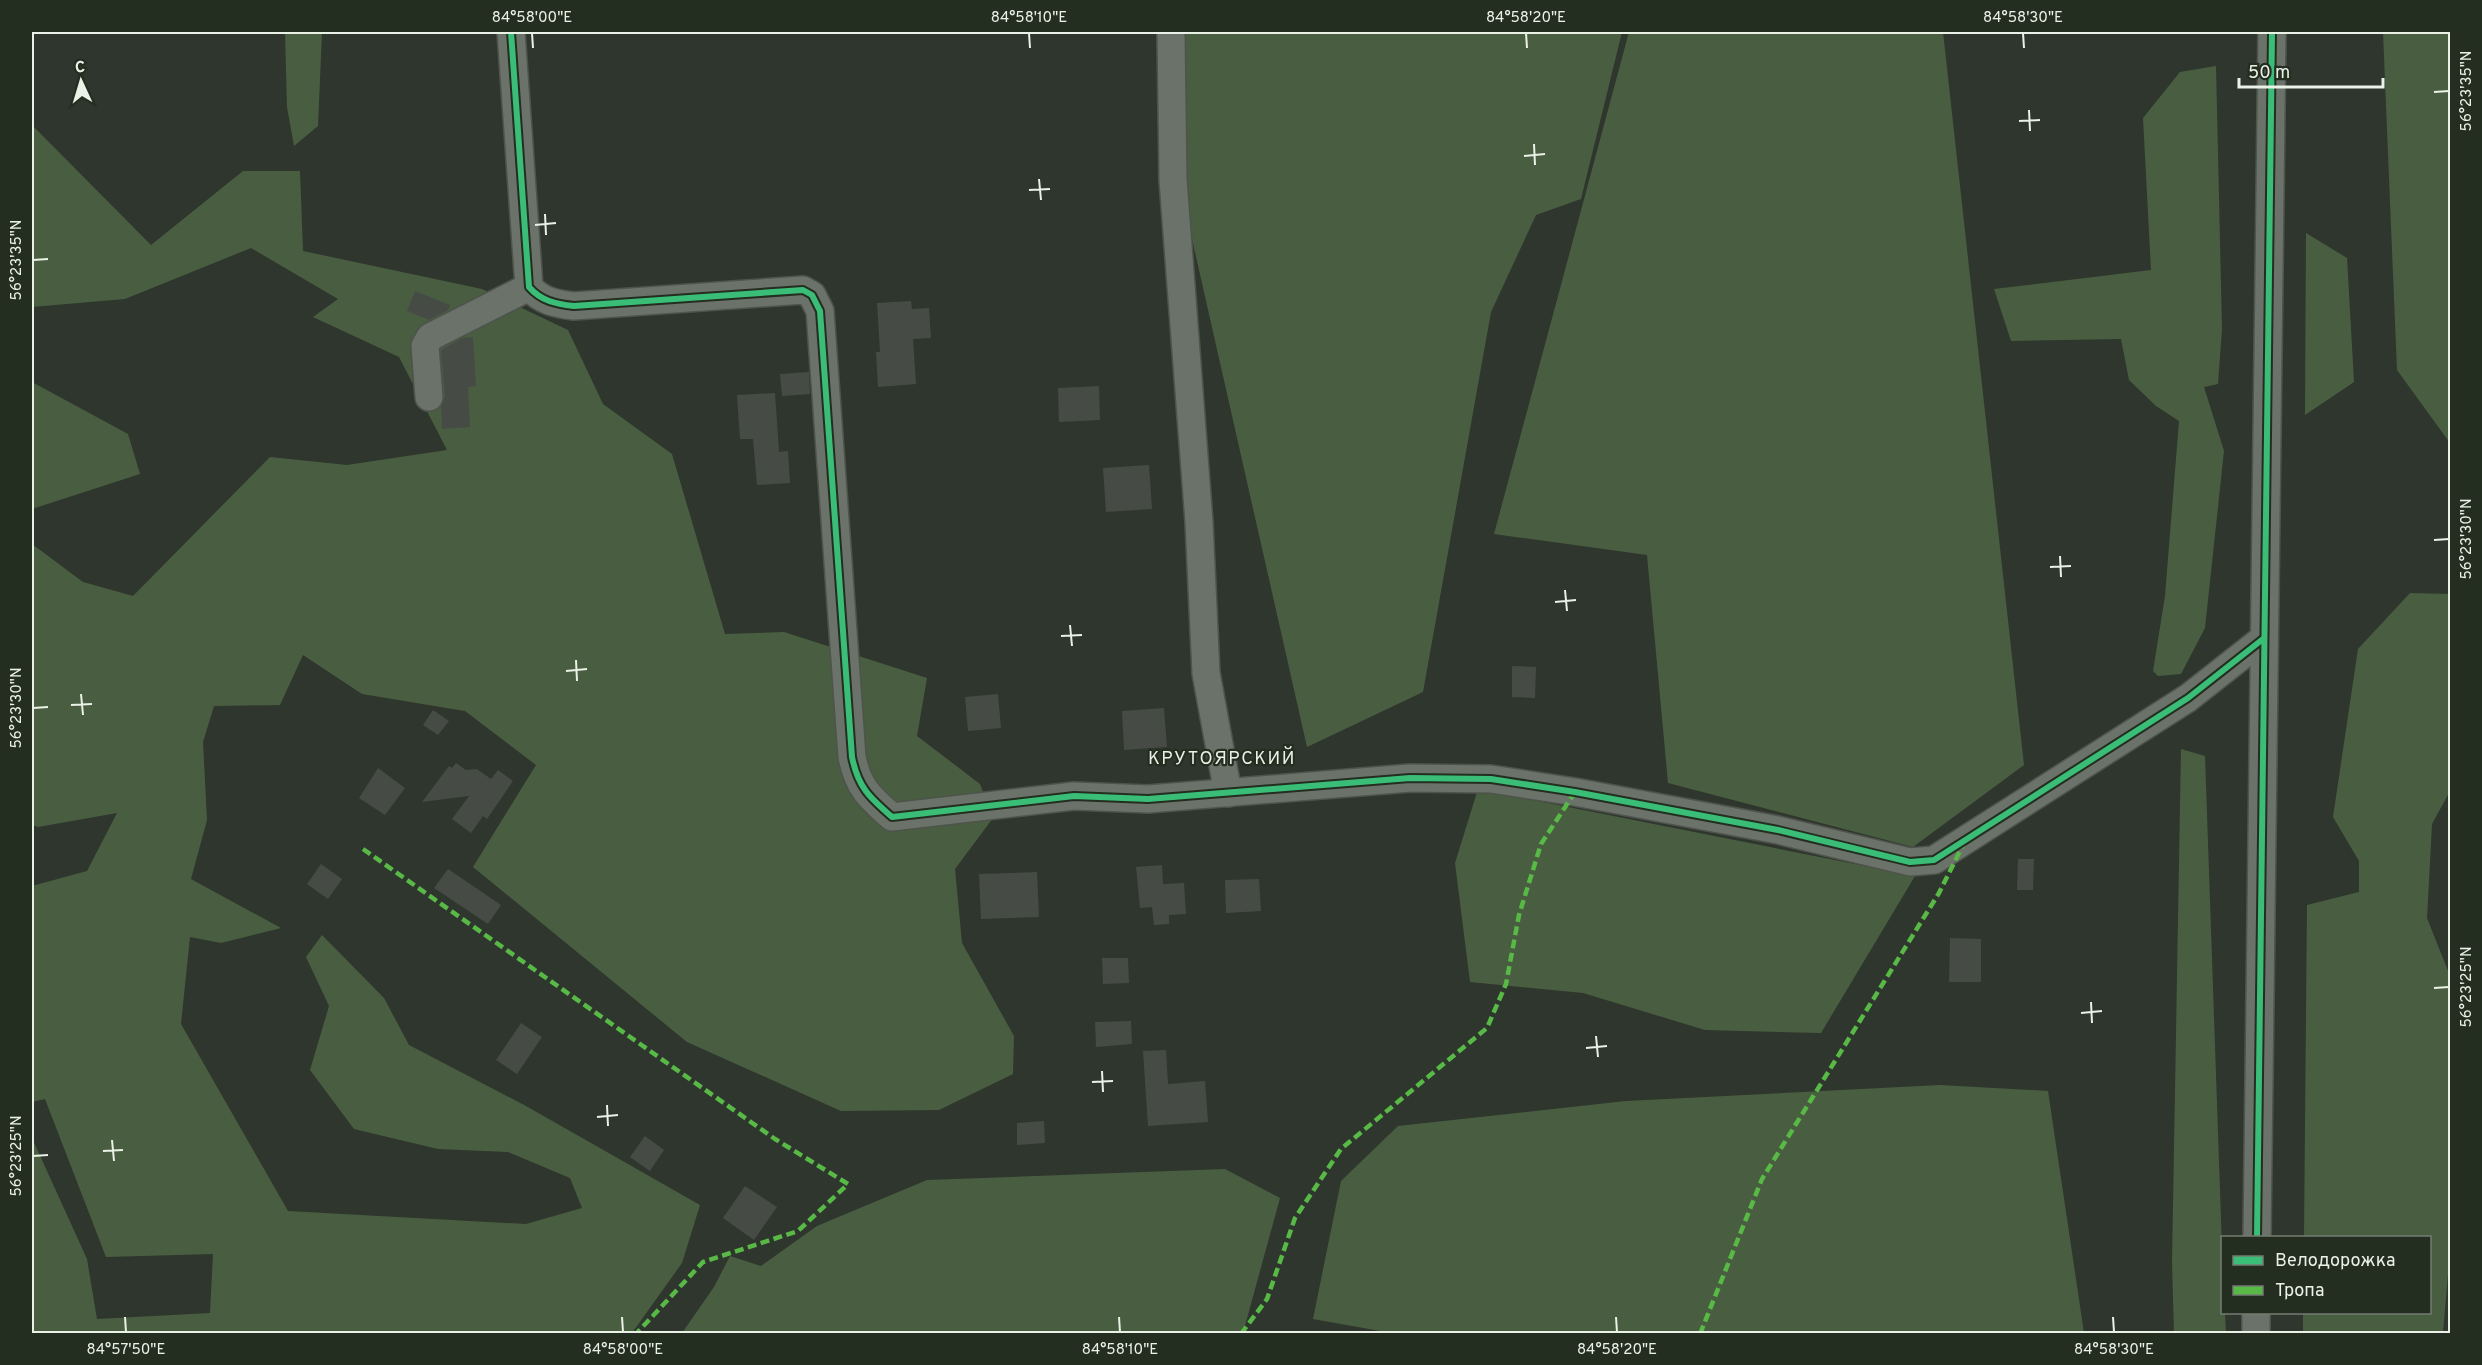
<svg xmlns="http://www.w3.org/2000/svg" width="2482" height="1365" font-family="Overpass,sans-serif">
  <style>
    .green { fill: #495e40 }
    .building { fill: #464c45 }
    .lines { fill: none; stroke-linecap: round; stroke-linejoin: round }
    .minor-casing { stroke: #4e534c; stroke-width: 30 }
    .minor { stroke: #6b726a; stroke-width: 27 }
    .quiet { stroke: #58b947; stroke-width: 4.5; stroke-dasharray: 9 4.5; stroke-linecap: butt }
    .cycleway-casing { stroke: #242e20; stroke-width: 10 }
    .cycleway { stroke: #3abd76; stroke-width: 6 }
    .ticks { fill: none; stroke: #eaf1e7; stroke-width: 2 }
    .labels { text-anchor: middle; stroke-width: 4.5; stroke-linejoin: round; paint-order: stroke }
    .neighbourhood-label { font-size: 18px; letter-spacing: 1.5px; fill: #eaf1e7; stroke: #242e20 }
    .neatline { fill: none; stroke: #eaf1e7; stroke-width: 2 }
    .ticks-label { font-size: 15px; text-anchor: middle; fill: #eaf1e7 }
  </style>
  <rect width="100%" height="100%" fill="#2f362e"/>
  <g class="green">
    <path d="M 285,32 L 322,32 L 318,126 L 294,146 L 287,107 Z"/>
    <path d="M 1179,32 L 1622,32 L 1581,199 L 1536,215 L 1491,312 L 1423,692 L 1307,747 L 1173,155 Z"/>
    <path d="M 1629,32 L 1943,32 L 2024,765 L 1913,847 L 1668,783 L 1647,555 L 1494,534 Z"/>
    <path d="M 2383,32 L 2450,32 L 2450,443 L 2397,370 Z"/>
    <path d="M 2216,66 L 2222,329 L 2218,384 L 2204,387 L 2224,451 L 2205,628 L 2181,674 L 2158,676 L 2153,671 L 2165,596 L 2179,421 L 2156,406 L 2129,380 L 2121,339 L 2011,341 L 1994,289 L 2151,270 L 2143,118 L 2180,72 Z"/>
    <path d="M 32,125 L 151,245 L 243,171 L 300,171 L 303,251 L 482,289 L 568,330 L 603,404 L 672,454 L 725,634 L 784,632 L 927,678 L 917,736 L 980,784 L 993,818 L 955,869 L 962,943 L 1014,1036 L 1013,1074 L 939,1110 L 841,1111 L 687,1042 L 473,867 L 536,765 L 465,711 L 362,694 L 303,655 L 280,705 L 214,706 L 203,742 L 207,820 L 191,879 L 281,928 L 221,943 L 190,937 L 181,1024 L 288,1211 L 526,1224 L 582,1208 L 570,1178 L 508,1152 L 438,1149 L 354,1129 L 310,1070 L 329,1006 L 306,957 L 322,935 L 384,998 L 409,1045 L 526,1106 L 700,1205 L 682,1263 L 632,1333 L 32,1333 L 32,1138 L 87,1259 L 97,1319 L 210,1313 L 213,1254 L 106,1257 L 45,1099 L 32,1102 L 32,886 L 87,871 L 117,813 L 38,827 L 32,825 L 32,544 L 83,582 L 133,596 L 270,457 L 347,465 L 447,450 L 399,357 L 313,317 L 338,299 L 251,248 L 125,299 L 32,307 Z"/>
    <path d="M 2306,233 L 2347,258 L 2354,382 L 2305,415 Z"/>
    <path d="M 32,382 L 128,434 L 140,474 L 32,509 Z"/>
    <path d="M 2410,593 L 2450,594 L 2450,791 L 2432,824 L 2427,918 L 2450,976 L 2450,1250 L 2443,1333 L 2303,1333 L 2303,1313 L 2430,1312 L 2430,1238 L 2304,1237 L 2307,905 L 2359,892 L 2359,861 L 2333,817 L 2358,649 Z"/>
    <path d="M 2181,749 L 2205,756 L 2222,1249 L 2222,1312 L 2225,1313 L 2226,1333 L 2174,1333 L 2172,1262 Z"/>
    <path d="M 1478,789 L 1915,876 L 1821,1033 L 1705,1030 L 1583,993 L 1470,982 L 1455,863 Z"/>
    <path d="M 1940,1085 L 2048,1091 L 2084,1333 L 1397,1334 L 1313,1319 L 1341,1181 L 1398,1126 L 1626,1101 Z"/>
    <path d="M 1225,1169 L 1280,1198 L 1243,1333 L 682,1333 L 714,1287 L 730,1256 L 761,1266 L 817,1226 L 927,1180 Z"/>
  </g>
  <g class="building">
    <path d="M 415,291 L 450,305 L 448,310 L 429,320 L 407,311 Z"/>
    <path d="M 911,301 L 912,309 L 929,308 L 931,338 L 913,339 L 916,384 L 878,387 L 876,352 L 880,352 L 877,303 Z"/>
    <path d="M 473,337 L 476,386 L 468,387 L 470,427 L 442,429 L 441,407 L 445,396 L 441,350 L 462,338 Z"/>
    <path d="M 809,372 L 810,394 L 782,396 L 780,374 Z"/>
    <path d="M 1099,386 L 1100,420 L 1059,422 L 1058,388 Z"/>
    <path d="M 775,393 L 779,452 L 788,451 L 790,483 L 757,485 L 753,439 L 740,439 L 737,395 Z"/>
    <path d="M 1149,465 L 1152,509 L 1106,512 L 1103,468 Z"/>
    <path d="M 1512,666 L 1536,667 L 1535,698 L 1512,697 Z"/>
    <path d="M 998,694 L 1001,728 L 968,731 L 965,697 Z"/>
    <path d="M 1164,708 L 1167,747 L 1124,750 L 1122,711 Z"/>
    <path d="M 433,710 L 449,721 L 438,735 L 423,725 Z"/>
    <path d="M 456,763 L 466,770 L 477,769 L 491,779 L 498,770 L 513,781 L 487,819 L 483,816 L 471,833 L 452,819 L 469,796 L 422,802 L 449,766 L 452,768 Z"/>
    <path d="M 378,768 L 405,788 L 385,815 L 359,798 Z"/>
    <path d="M 2018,859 L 2034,859 L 2033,890 L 2017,890 Z"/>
    <path d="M 321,864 L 342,879 L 328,899 L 307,884 Z"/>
    <path d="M 1162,865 L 1163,884 L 1184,883 L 1186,914 L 1169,915 L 1169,924 L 1154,925 L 1152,907 L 1140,908 L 1136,867 Z"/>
    <path d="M 448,869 L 501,905 L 488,924 L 434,888 Z"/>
    <path d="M 1037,872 L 1039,917 L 981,919 L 979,874 Z"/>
    <path d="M 1259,879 L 1261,911 L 1226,913 L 1225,880 Z"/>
    <path d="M 1950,938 L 1981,939 L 1981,982 L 1949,982 Z"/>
    <path d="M 1102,958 L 1128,958 L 1129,983 L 1103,984 Z"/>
    <path d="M 1131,1021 L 1132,1044 L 1096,1047 L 1095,1022 Z"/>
    <path d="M 521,1023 L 542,1037 L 517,1074 L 496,1060 Z"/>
    <path d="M 1166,1050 L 1168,1084 L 1205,1081 L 1208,1122 L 1148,1126 L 1143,1051 Z"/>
    <path d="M 1044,1121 L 1045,1143 L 1017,1145 L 1017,1123 Z"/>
    <path d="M 645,1136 L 664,1150 L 650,1171 L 630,1157 Z"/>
    <path d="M 745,1186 L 777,1207 L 754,1240 L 723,1218 Z"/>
  </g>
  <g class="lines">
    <g class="minor-casing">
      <g id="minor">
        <path d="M 511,32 L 529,287 C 541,301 556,304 574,306 L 803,290 L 812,295 L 820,311 L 852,757 C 858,787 869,797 892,817 L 1074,796 L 1148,799 L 1410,778 L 1491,779 L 1575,792 L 1778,830 L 1910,862 L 1934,860 L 2188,698 L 2263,639"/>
        <path d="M 1171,32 L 1173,180 L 1199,522 L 1206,673 L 1228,793"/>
        <path d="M 429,397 L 425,346 L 430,337 L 529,287"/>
        <path d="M 2257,1238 L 2272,32"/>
        <path d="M 2256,1334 L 2256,1312"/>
      </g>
    </g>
    <use href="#minor" class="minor"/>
    <g class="quiet">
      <path d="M 363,849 L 775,1139 L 848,1184 L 798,1231 L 703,1262 L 636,1334"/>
      <path d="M 1241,1334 L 1267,1299 L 1295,1218 L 1341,1149 L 1487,1028 L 1506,984 L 1519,915 L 1541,844 L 1575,792"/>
      <path d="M 1700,1334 L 1762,1179 L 1939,893 L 1964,843"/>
    </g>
    <g class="cycleway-casing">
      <g id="cycleway">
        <path d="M 511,32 L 529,287 C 541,301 556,304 574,306 L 803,290 L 812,295 L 820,311 L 852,757 C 858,787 869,797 892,817 L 1074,796 L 1148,799 L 1410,778 L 1491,779 L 1575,792 L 1778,830 L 1910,862 L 1934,860 L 2188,698 L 2263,639"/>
        <path d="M 2257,1238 L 2272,32"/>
      </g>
    </g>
    <use href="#cycleway" class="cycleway"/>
  </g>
  <path class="ticks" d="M 532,33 L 533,48M 1029,33 L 1030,48M 1526,33 L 1527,48M 2023,33 L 2024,48M 2434,92 L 2449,91M 2029,110 L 2030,131M 2019,121 L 2040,120M 1534,144 L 1535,165M 1524,156 L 1545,154M 1039,179 L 1041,200M 1029,190 L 1050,189M 545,214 L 546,235M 535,225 L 556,223M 33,260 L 48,259M 2434,540 L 2449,539M 2060,556 L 2061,577M 2050,567 L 2071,566M 1565,590 L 1567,611M 1555,602 L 1576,600M 1070,625 L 1072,646M 1061,636 L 1082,635M 576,660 L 577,681M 566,671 L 587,669M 81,694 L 83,715M 71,705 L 92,704M 33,708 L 48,707M 2434,988 L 2449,987M 2091,1002 L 2092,1023M 2081,1013 L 2102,1011M 1596,1036 L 1598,1057M 1586,1048 L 1607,1046M 1102,1071 L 1103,1092M 1092,1082 L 1113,1081M 607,1105 L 608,1126M 597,1117 L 618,1115M 112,1140 L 114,1161M 103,1151 L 123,1150M 33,1156 L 48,1155M 125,1317 L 126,1332M 622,1317 L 623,1332M 1119,1317 L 1120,1332M 1616,1317 L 1617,1332M 2113,1317 L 2114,1332"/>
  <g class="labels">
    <g class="neighbourhood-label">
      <text x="1222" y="764">КРУТОЯРСКИЙ</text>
    </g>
  </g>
  <rect width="2482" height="1365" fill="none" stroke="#242e20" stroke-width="66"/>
  <rect x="2221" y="1236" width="210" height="78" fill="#242e20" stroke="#737c70" stroke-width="1.5"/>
  <rect x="2233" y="1256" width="30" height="9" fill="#3abd76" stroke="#737c70" stroke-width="1.5"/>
  <text x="2275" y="1266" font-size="18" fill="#eaf1e7">Велодорожка</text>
  <rect x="2233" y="1286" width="30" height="9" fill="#58b947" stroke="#737c70" stroke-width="1.5"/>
  <text x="2275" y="1296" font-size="18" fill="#eaf1e7">Тропа</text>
  <g transform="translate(81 81) rotate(356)" stroke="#242e20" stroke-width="4.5" paint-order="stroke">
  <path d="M0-4.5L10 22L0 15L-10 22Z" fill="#eaf1e7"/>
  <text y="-9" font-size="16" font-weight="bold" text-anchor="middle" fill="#eaf1e7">С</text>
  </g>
  <path d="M2239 78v9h144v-9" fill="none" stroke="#eaf1e7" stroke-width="3"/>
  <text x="2248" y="78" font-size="18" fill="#eaf1e7" stroke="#242e20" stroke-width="4.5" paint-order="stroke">50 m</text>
  <rect x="33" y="33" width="2416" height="1299" class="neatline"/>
  <g class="ticks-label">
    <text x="532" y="22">84°58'00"E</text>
    <text x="1029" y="22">84°58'10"E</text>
    <text x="1526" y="22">84°58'20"E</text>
    <text x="2023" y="22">84°58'30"E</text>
    <text transform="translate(2466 91) rotate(-90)" y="5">56°23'35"N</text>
    <text transform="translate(16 260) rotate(-90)" y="5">56°23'35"N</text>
    <text transform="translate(2466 539) rotate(-90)" y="5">56°23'30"N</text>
    <text transform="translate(16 708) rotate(-90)" y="5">56°23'30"N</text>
    <text transform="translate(2466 987) rotate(-90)" y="5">56°23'25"N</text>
    <text transform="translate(16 1156) rotate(-90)" y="5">56°23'25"N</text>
    <text x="126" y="1354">84°57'50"E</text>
    <text x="623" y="1354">84°58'00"E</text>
    <text x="1120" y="1354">84°58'10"E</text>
    <text x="1617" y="1354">84°58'20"E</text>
    <text x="2114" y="1354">84°58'30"E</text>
  </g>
</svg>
